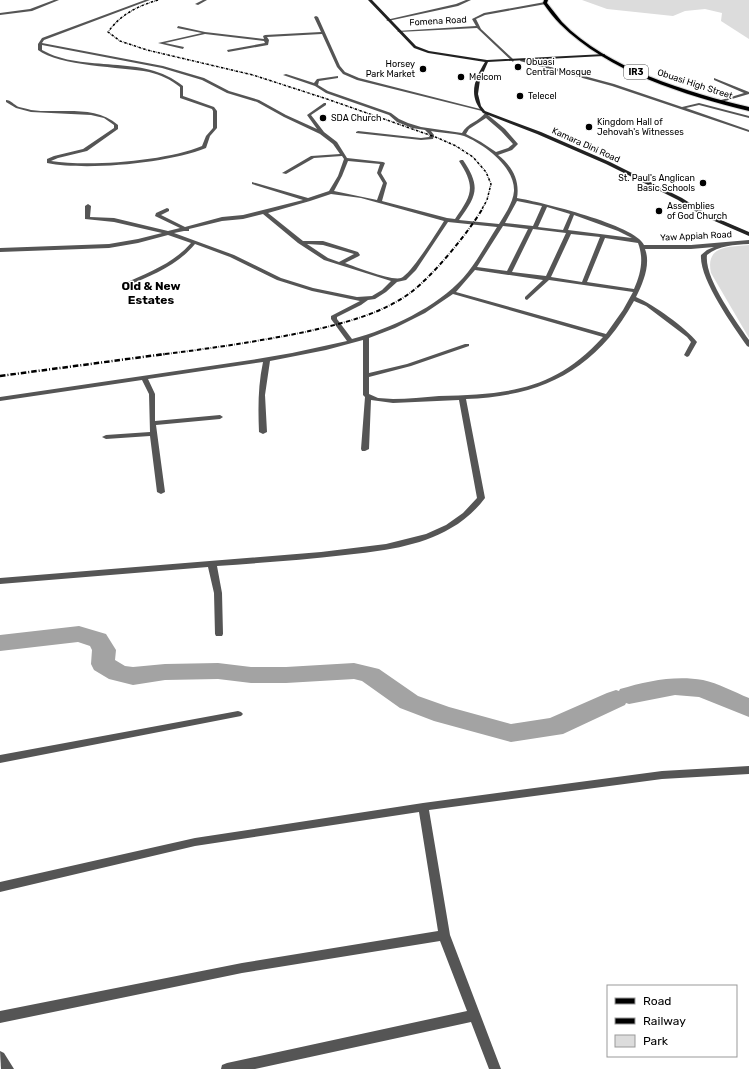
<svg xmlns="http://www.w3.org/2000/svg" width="749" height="1069" font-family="Rubik,sans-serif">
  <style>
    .green { fill: #dcdcdc }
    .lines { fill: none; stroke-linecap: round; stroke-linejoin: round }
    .river { fill: #a3a3a3; fill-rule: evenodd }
    .primary-casing { stroke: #dbdbdb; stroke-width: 2 }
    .street { fill: #555; fill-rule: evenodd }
    .secondary { fill: #222; fill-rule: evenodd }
    .primary { fill: #000; fill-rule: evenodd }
    .rail-far2 { stroke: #000; stroke-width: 1.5; stroke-dasharray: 2.5 1 0.5 1; stroke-linecap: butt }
    .rail-far1 { stroke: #000; stroke-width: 2; stroke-dasharray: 4.5 1.5 0.5 1.5; stroke-linecap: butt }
    .rail { stroke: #000; stroke-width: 2.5; stroke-dasharray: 5.5 2 1 2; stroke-linecap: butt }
    .poi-dot { fill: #000; stroke: #fff; stroke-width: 1.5 }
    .labels { text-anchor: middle; stroke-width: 3; stroke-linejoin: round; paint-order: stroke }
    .far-street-label { font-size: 9px; fill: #000; stroke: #fff }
    .far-poi-label { font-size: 9px; fill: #000; stroke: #fff; text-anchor: start }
    .shield { fill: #fff; stroke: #4c4c4c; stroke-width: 1 }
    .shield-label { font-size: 9px; font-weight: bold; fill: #000 }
    .far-district-label { font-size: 12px; font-weight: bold; fill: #000; stroke: #fff }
  </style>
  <rect width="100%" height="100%" fill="#fff"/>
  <g class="green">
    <path d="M 582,0 L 749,0 L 749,39 L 721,21 L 722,13 L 705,9 L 685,11 L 673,16 L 607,9 Z"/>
    <path d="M 749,245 L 749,338 L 711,273 C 705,245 729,247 749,245 Z"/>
  </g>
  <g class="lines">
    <path class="river" d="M 79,626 L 106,634 L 116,650 L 115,660 L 125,666 L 133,667 L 165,664 L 218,663 L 251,667 L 286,667 L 354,663 L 379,669 L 418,696 L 449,707 L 511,724 L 550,718 L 607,693 L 616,690 L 619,691 L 620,689 C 647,681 675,675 703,680 C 718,683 734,692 749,698 L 749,717 L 699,697 L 675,695 L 629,704 L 626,703 L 625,705 L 563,734 L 511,742 L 434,721 L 400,708 L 362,681 L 354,679 L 286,683 L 251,683 L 218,679 L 165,680 L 133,685 L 109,679 L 94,670 L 91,664 L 92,650 L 90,646 L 78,642 L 0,651 L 0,635 Z"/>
    <g class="primary-casing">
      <path id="primary" d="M 544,0 L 548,0 L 547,3 C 552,9 557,16 562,22 C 606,68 689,93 749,107 L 749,111 C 685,95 608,72 560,24 C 554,18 548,10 543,3 Z"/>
    </g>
    <g class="street">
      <path d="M 54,0 L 59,0 L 32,11 L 0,15 L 0,13 L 30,9 Z"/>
      <path d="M 145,0 L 150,0 L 44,40 L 42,43 L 163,66 L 204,78 L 229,91 L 259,100 L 286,115 L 317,129 L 307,115 L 324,103 L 326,103 L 326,105 L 311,115 L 324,132 L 337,142 L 347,158 L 383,162 L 385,163 L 381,173 L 387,183 L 382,201 L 447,218 L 455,219 C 472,195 476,187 459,161 L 461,160 L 463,160 C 481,187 477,195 459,220 L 499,224 C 505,214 513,203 514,191 C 515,167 484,144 464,136 C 454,133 442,133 431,131 L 434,135 L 433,139 L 421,140 L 356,133 L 356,132 L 358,131 L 421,138 L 429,137 L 430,135 L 425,130 L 412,128 L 397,122 L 389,115 L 326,93 L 315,86 L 283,75 L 286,74 L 314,83 L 317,79 L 338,76 L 338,78 L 319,81 L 318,85 L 328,91 L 391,113 L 399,119 L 408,123 L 421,127 L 462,133 C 467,123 479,122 486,112 L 488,112 L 488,115 L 505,129 L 518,144 L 512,150 L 498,155 C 512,166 520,180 517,198 C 540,202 636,225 644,245 L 691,245 L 749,240 L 749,244 C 734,245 719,245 707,255 C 704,278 736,321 749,340 L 749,347 L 747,346 C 733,326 699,279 701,255 L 707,250 L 714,247 L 691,249 L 645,249 C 651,264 643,283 636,297 C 654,305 685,327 697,342 L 689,356 L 687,357 L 684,355 L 691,342 L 687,337 L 646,306 L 634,301 C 596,370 543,396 466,399 L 485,498 C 476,510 464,521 451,528 C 419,547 381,551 345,555 C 302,560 259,563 217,566 L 222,593 L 223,634 L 222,636 L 216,636 L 215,634 L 214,593 L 208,567 L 0,584 L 0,578 L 321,552 L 386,544 L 426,534 L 446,525 L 463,513 L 477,498 L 459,400 L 393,403 L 371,400 L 369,449 L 365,451 L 362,451 L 361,449 L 365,397 L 363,395 L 363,340 L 326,350 L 270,361 L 265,395 L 267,432 L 263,434 L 259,432 C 258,408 258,385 263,362 L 148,379 L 155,394 L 155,421 L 220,415 L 223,417 L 220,419 L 156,425 L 165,492 L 161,494 L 157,492 L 150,436 L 106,439 L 102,437 L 106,435 L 150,432 L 149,394 L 142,380 L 0,401 L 0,397 L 257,359 L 292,353 L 347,341 L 331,319 L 331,316 L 360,301 L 312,291 L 277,280 L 230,257 L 195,244 C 177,266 152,275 127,286 L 123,286 L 123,284 C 147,273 173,264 191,243 L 168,235 L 138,243 L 109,248 L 0,252 L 0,248 L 109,244 L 138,239 L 162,233 L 114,222 L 85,219 L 85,206 L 88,204 L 91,206 L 90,217 L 114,218 L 168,231 L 180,228 L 155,216 L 156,213 L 167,208 L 169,209 L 169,211 L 161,215 L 185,227 L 222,217 L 243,215 L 303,200 L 252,184 L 252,182 L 308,198 L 329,191 L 338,176 L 344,159 L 342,156 L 314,158 L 286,174 L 282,173 L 311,156 L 340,154 L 333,144 L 320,134 L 284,117 L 257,102 L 227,93 L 202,80 L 162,68 L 42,45 L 42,50 C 84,74 143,53 183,86 L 183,96 L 214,107 L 217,111 L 217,128 L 210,136 L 206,148 C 169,163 87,171 47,163 L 47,159 L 54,156 L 83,149 L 114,128 L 114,125 L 104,118 L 91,115 L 31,112 L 16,108 L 6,102 L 6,100 C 11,100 14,105 19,107 C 23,108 28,109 31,110 C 60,114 94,104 118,125 L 118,129 L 87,151 L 58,158 L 51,161 C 90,167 166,161 202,146 L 206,136 L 213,128 L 213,111 L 212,109 L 180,98 L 180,87 C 170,79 161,75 149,72 C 122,67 58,66 38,50 L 38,44 L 42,38 ZM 486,118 L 501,131 L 513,144 L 508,148 L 496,152 L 481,142 L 466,134 L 469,129 ZM 348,161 L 380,164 L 377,173 L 383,183 L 377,200 L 334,191 L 342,176 ZM 331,194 L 361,198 L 444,221 C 437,232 411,274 401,278 C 391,281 356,267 345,263 L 359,256 L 360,255 L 358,252 L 323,241 L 303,241 L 268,213 L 310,201 ZM 517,201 L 542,206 L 533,226 L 505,223 ZM 547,207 L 570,214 L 563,230 L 538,227 ZM 263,214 L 298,243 L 324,260 L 391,281 L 382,290 L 372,296 L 357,297 L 313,288 L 281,278 L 234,255 L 174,233 L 184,231 L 189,231 L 189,229 L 222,221 L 243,219 ZM 574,215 L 618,231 L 632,238 L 568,230 ZM 448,222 L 497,227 C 486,244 477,262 463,278 C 437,307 390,329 352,339 L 337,319 L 337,317 L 361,305 L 368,300 L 375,299 L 386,292 L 397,282 L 406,280 L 416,270 ZM 503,226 L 528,229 L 507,271 L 477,267 ZM 533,229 L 566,233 L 546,276 L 512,272 ZM 571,234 L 600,237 L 582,282 L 551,277 ZM 605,238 L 638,243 C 644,259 641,273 634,289 L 587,282 ZM 307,244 L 323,245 L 354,254 L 339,262 L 328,258 ZM 475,270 L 543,280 L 525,297 L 525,299 L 527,300 L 549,280 L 633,292 L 623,310 L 606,334 L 456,292 ZM 453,294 L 603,337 C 554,391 508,394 439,396 C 424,397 408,399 393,399 L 378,398 L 369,394 L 369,377 L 411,366 L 469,346 L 469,344 L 465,344 L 407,364 L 369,373 L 369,338 L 395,328 L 425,313 Z"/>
      <path d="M 203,0 L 207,0 L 198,5 L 195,4 Z"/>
      <path d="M 466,0 L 471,0 L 458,6 L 388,21 L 386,20 L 456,4 Z"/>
      <path d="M 545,2 L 546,4 L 485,15 L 476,19 L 481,29 L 514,60 L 513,62 L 477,28 L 399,32 L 397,31 L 476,26 L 472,19 L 484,13 Z"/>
      <path d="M 316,16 L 318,17 L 340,66 L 345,72 L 359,78 L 484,110 L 482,111 L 357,80 L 343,74 L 337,67 L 322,34 L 267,37 L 269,40 L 268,45 L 228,52 L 227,50 L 265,43 L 264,41 L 205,34 L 165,43 L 184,47 L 183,49 L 158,43 L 202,33 L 177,28 L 178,26 L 205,32 L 264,39 L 263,36 L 265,35 L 321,32 L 314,17 Z"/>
      <path d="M 521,59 L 614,84 L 682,107 L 699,103 L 749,116 L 749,118 L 699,105 L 686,108 L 749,130 L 749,132 L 612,86 L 520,61 Z"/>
      <path d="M 714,78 L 749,92 L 749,94 L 718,103 L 718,101 L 744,93 L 714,80 Z"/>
      <path d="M 238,711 L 241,712 L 243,714 L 241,716 L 0,763 L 0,755 Z"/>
      <path d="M 749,766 L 749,774 L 662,779 L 429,810 L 450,935 L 501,1069 L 489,1069 L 471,1022 L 255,1069 L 221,1069 L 222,1065 L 227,1063 L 467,1011 L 440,941 L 242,973 L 0,1023 L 0,1011 L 242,963 L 438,931 L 419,812 L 195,846 L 0,892 L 0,882 L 195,838 L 423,803 L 662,771 Z"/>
      <path d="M 0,1051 L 4,1053 L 14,1069 L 1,1069 Z"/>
    </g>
    <path class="secondary" d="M 368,0 L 372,0 L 416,46 L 429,51 L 487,60 L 605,54 L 604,56 L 488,62 L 480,80 L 478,94 L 481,106 L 485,111 L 541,132 L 610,162 L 682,198 L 707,214 L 749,232 L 749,236 L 703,216 L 678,200 L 606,164 L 537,134 L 483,113 C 468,96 474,80 485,62 L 428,53 L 414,48 Z"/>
    <use href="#primary" class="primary"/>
    <path class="rail-far2" d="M 158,0 C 138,6 121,14 108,32 L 120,41 L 147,50 L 253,75 L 327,99 L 438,138 L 456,146 L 473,157 L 486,172 L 491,184 L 487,200 L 482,209"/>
    <path class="rail-far1" d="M 157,355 C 207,349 255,342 305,332 C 340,324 380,315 410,293 C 433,276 468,233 483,208"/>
    <path class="rail" d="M 0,376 L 165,354"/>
  </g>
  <g class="poi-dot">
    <circle cx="518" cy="67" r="4"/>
    <circle cx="423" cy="69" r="4"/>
    <circle cx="461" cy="77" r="4"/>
    <circle cx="520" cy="96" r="4"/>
    <circle cx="323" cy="118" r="4"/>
    <circle cx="589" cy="127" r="4"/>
    <circle cx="703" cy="183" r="4"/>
    <circle cx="659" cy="211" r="4"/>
  </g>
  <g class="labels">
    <g class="far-street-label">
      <text transform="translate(438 21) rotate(-3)" y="3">Fomena Road</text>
      <text transform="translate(695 84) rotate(18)" y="3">Obuasi High Street</text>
      <text transform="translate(586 145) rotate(24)" y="3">Kamara Dini Road</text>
      <text transform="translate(696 236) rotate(-3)" y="3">Yaw Appiah Road</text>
    </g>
    <g class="far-poi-label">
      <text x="526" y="65">Obuasi<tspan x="526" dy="10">Central Mosque</tspan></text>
      <text x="415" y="67" text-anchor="end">Horsey<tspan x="415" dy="10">Park Market</tspan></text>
      <text x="469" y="80">Melcom</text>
      <text x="528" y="99">Telecel</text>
      <text x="331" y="121">SDA Church</text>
      <text x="597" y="125">Kingdom Hall of<tspan x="597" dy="10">Jehovah's Witnesses</tspan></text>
      <text x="695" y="181" text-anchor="end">St. Paul's Anglican<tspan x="695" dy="10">Basic Schools</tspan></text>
      <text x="667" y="209">Assemblies<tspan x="667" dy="10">of God Church</tspan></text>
    </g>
    <rect class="shield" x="624" y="65" width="24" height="14" rx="3"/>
    <g class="shield-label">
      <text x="636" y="75">IR3</text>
    </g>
    <g class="far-district-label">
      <text x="151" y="290">Old &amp; New<tspan x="151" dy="14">Estates</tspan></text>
    </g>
  </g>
  <rect x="607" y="985" width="130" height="72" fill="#ffffff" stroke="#999999"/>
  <rect x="615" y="998" width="20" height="6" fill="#000000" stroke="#999999"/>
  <text x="643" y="1005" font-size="12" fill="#000000">Road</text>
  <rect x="615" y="1018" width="20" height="6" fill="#000000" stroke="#999999"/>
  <text x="643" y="1025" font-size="12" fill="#000000">Railway</text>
  <rect x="615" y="1035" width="20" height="12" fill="#dcdcdc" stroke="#999999"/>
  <text x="643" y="1045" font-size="12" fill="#000000">Park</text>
</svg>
